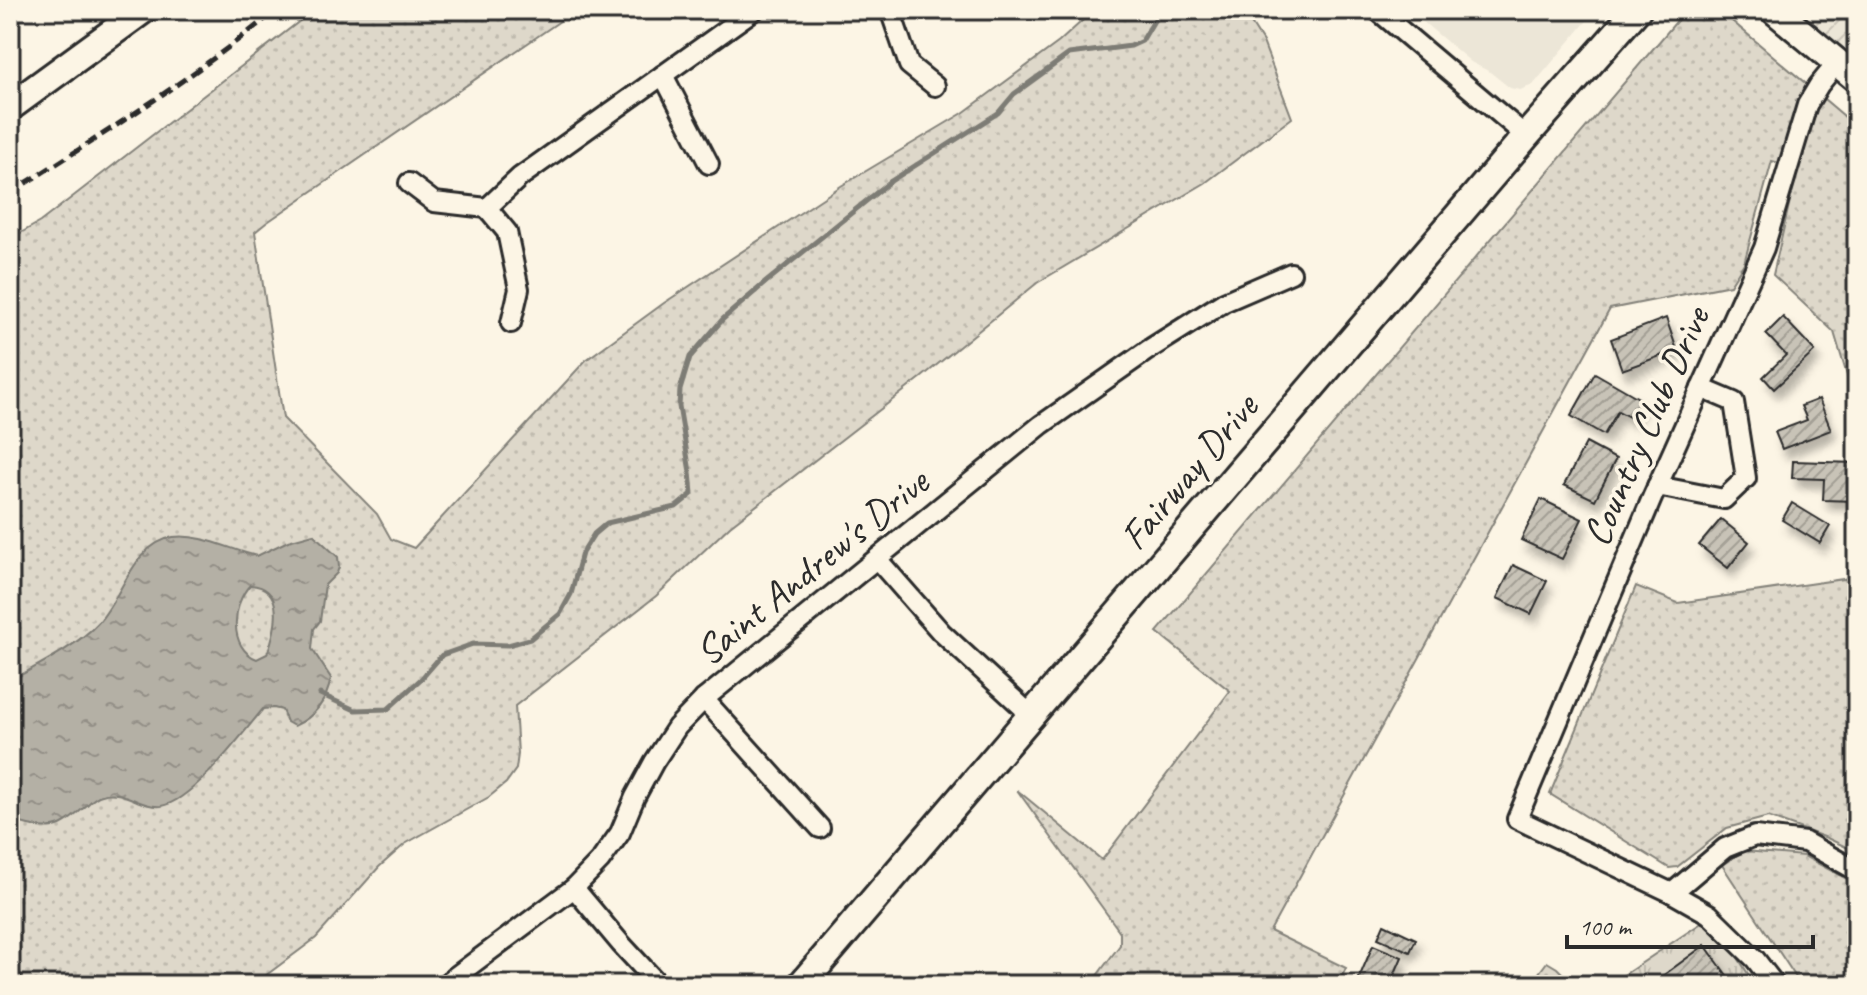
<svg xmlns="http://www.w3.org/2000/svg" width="1867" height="995" font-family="Caveat,sans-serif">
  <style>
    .built { fill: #ece6d7 }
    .industrial { fill: url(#industrial-furrows) }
    .grass { fill: url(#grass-dots); stroke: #84827a; stroke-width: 2 }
    .park { fill: url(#park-tufts); stroke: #84827a; stroke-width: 2 }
    .water { fill: url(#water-ripples); stroke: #7d7b74; stroke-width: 2; fill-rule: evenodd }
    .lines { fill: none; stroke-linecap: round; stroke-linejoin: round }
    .stream { stroke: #7d7b74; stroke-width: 5 }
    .building { fill: url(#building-hatch); stroke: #2b2b2b; stroke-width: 2; filter: url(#shadow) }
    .street-casing { stroke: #2b2b2b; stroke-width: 24 }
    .secondary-casing { stroke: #2b2b2b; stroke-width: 32 }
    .street { stroke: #fcf5e5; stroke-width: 18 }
    .secondary { stroke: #fcf5e5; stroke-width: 26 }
    .rail { stroke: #2b2b2b; stroke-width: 5; stroke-dasharray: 12 6; stroke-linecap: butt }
    .labels { text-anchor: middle; stroke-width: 7; stroke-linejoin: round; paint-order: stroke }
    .street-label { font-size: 40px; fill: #2b2b2b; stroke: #fcf5e5 }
  </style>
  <defs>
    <pattern id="industrial-furrows" width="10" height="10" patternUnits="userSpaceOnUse" patternTransform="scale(2)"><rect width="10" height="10" fill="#ece6d7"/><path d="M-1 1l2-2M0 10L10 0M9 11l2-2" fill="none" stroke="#cbc5b9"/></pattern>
    <pattern id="grass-dots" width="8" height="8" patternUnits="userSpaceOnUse" patternTransform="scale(2)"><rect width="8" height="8" fill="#ded8ca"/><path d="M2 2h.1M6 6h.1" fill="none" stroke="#bfbaae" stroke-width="1.8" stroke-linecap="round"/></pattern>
    <pattern id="park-tufts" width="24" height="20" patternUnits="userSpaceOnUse" patternTransform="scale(2)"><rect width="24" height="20" fill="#ded8ca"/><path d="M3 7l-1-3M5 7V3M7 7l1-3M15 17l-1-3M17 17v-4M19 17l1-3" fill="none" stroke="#bfbaae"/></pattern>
    <pattern id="water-ripples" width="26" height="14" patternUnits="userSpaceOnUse" patternTransform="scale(2)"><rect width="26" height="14" fill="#b4b0a5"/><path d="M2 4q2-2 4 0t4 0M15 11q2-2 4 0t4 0" fill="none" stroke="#938f87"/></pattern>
    <pattern id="building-hatch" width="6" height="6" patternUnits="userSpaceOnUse" patternTransform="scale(2)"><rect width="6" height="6" fill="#c8c3b7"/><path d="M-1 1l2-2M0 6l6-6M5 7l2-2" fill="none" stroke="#a39f95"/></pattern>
    <filter id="shadow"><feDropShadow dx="5" dy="9" stdDeviation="4" flood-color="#0004"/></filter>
  </defs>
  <rect width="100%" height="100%" fill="#fcf5e5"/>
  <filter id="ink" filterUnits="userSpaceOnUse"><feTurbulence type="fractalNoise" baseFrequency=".0125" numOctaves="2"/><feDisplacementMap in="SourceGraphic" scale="16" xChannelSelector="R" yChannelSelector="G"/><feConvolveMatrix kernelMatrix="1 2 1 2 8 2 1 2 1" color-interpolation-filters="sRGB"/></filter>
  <g filter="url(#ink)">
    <path class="built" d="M 1409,10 L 1596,10 L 1533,85 L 1520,90 L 1510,88 L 1490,72 L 1471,62 Z"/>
    <path class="industrial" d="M 1774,10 L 1857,10 L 1857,79 Z"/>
    <g class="grass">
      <path d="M 314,10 L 576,10 L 266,223 L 255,232 L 283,418 L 377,514 L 391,539 L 414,548 L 586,360 L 664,303 L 841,186 L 963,113 L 1059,42 L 1094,10 L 1250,10 L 1245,14 L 1263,42 L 1292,118 L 1205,183 L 1037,283 L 922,377 L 730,526 L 656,596 L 515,706 L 518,754 L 516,769 L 506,783 L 489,797 L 405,844 L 379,867 L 316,938 L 253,985 L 10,985 L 10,239 L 40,222 Z"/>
      <path d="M 1686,10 L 1719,10 L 1857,127 L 1857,409 L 1834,332 L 1773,275 L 1796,174 L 1794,167 L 1772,161 L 1744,263 L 1730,285 L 1610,309 L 1270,931 L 1346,968 L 1338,985 L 1090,985 L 1120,945 L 1120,932 L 1017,790 L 1102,860 L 1230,691 L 1157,632 Z"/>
      <path d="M 1857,577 L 1857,784 L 1846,847 L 1827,838 L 1768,817 L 1727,828 L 1677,867 L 1669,868 L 1550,794 L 1636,586 L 1678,603 Z"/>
      <path d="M 1744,851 L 1804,856 L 1845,878 L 1857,881 L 1857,985 L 1801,985 L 1722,865 Z"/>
      <path d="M 1547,962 L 1557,968 L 1574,985 L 1530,985 Z"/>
    </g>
    <path class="park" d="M 1712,916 L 1755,985 L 1609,985 Z"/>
    <path class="water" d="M 313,534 L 338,557 L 339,567 L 337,573 L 325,585 L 320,621 L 314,629 L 312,649 L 331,678 C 327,700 315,717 294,726 L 287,722 L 282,710 L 274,708 L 263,709 C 243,733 192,802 161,806 C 140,808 123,788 102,795 C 96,796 91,801 87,805 C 69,821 59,832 33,826 C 25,824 17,823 10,818 L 10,681 C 38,665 76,647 98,623 C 123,596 133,544 173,537 C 200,533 231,550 257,556 L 288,541 ZM 250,585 C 287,587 276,630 267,654 L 257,659 C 228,648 232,604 250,585 Z"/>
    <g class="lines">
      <g class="stream">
        <path d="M 320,694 L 355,710 L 388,709 L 422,678 L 442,655 L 473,644 L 508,645 L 530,639 L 560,614 L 571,594 L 582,553 L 594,534 L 607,523 L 676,507 L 692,494 L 690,472 L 679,406 L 680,390 L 690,357 L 723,319 L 766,282 L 891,181 L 998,113 L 1014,94 L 1069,54 L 1131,46 L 1142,41 L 1155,19 L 1158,10"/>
        <path d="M 10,955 L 24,985"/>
      </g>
    </g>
    <g class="building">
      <path d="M 1783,317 L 1815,351 L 1774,389 L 1763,377 L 1786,355 L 1766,334 Z"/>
      <path d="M 1666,318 L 1677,350 L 1622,370 L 1611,339 Z"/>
      <path d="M 1595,373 L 1642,400 L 1631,418 L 1618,411 L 1604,435 L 1571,416 Z"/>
      <path d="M 1819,399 L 1831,430 L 1782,449 L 1775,432 L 1807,420 L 1801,406 Z"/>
      <path d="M 1586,443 L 1616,459 L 1595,500 L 1564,485 Z"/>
      <path d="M 1793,461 L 1856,463 L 1855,501 L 1823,500 L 1824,479 L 1792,478 Z"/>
      <path d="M 1541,499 L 1582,519 L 1562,559 L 1521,540 Z"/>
      <path d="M 1792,503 L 1830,526 L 1820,543 L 1782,520 Z"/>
      <path d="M 1721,519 L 1749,542 L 1728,568 L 1699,545 Z"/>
      <path d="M 1513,565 L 1547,581 L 1531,614 L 1497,598 Z"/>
      <path d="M 1384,924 L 1416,939 L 1410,952 L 1378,938 Z"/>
      <path d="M 1373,945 L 1402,957 L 1390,985 L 1356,985 Z"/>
      <path d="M 1705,945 L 1734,985 L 1650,985 Z"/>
    </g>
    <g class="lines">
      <g class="street-casing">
        <g id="street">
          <path d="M 890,10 L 909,65 L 935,86"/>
          <path d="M 1377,10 L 1526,136"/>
          <path d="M 663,75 L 709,164"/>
          <path d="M 409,183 L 434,202 L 487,208 L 520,177 L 754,10"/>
          <path d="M 487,208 L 507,232 L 519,289 L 511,323"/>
          <path d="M 1657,486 L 1724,499 L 1746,478 L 1734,402 L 1701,388"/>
          <path d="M 877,559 L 941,632 L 1032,716"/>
          <path d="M 704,699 L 820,828"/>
          <path d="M 574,888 L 621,944 L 659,985"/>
          <path d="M 1672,893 L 1725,848 L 1755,836 L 1805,842 L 1857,871"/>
          <path d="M 444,985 L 574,888 L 600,861 L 620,833 L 635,797 L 654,762 L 677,727 L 704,699 L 1041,425 L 1148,350 L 1224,302 L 1291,273"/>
          <path d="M 1775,985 L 1755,959 L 1709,914 L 1672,893 L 1517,819 L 1652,498 L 1764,248 L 1807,105 L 1819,85 L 1837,63"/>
        </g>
      </g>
      <g class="secondary-casing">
        <g id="secondary">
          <path d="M 1774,10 L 1857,79"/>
          <path d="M 10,107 L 143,10"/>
          <path d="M 801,985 L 1526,136 L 1637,10"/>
        </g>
      </g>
      <use href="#street" class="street"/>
      <use href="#secondary" class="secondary"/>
      <path class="rail" d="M 10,193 C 101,136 193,78 276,10"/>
    </g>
  </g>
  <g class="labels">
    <g class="street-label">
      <text transform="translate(1645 426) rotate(-66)" y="14">Country Club Drive</text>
      <text transform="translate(1188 471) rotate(-50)" y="14">Fairway Drive</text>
      <text transform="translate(811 566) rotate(-39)" y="14">Saint Andrew's Drive</text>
    </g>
  </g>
  <rect width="1867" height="995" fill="none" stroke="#fcf5e5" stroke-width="40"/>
  <rect x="20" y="20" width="1827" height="955" fill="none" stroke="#2b2b2b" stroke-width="3" filter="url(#ink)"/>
  <path d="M1567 935v12h246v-12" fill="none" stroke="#2b2b2b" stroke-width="4"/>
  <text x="1579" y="935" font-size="24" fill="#2b2b2b" stroke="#fcf5e5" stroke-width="6" paint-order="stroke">100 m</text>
</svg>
